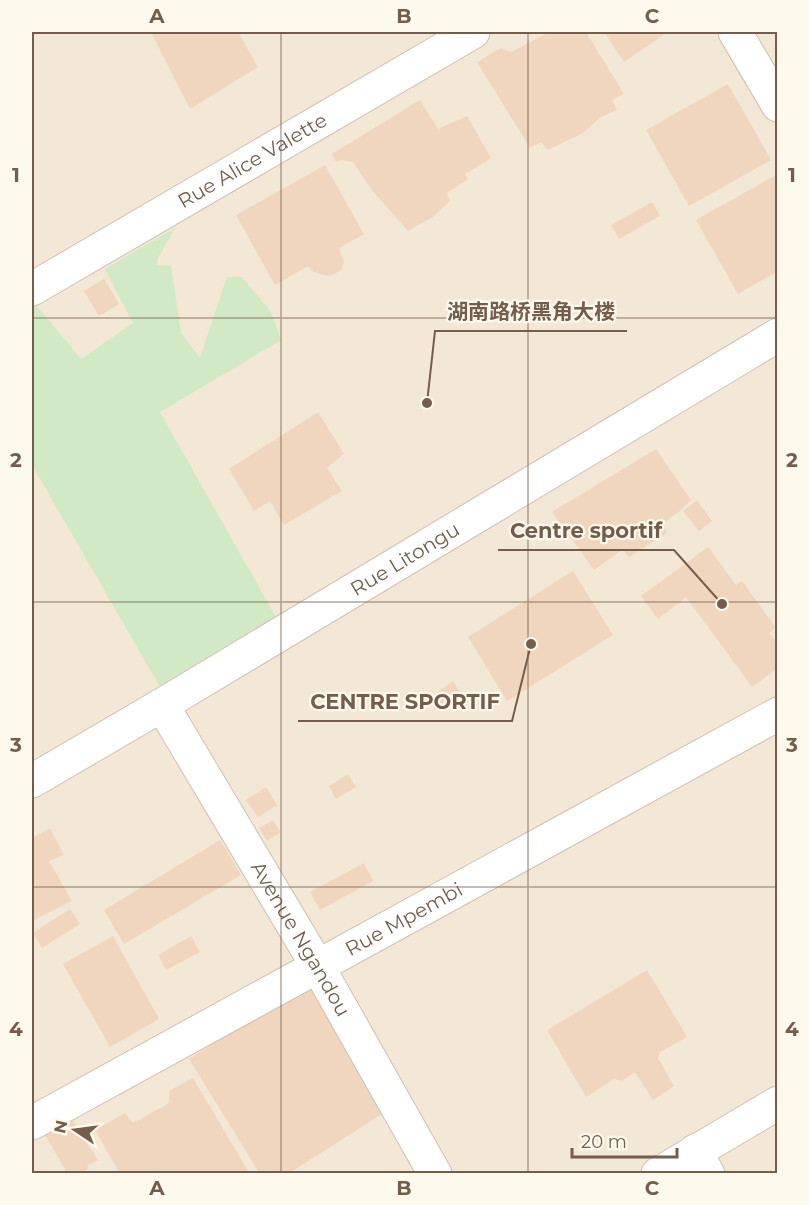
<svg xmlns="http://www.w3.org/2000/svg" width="809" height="1205" font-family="Montserrat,'Noto Sans SC',sans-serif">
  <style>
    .residential { fill: #f3e8d5 }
    .green { fill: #d1e9c5 }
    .building { fill: #f0d6bf }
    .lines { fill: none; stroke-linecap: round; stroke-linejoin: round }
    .street-casing { stroke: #cfc0b0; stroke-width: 35 }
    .secondary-casing { stroke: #d0beaa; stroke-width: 35 }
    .street { stroke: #fff; stroke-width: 33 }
    .secondary { stroke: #fff; stroke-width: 33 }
    .grid { fill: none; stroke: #745d4c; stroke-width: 1.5; stroke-opacity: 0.55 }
    .labels { text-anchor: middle; stroke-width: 4.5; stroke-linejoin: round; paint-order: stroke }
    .street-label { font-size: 20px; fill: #745d4c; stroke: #fef9ed }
    .leader { fill: none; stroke: #745d4c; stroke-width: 2 }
    .callout-dot { fill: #745d4c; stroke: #fef9ed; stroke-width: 2 }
    .callout-label { font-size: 21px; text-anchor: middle; font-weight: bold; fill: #745d4c; stroke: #fef9ed; stroke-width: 4.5; stroke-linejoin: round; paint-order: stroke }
    .neatline { fill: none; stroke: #745d4c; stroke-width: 2 }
    .grid-label { font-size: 20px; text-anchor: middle; font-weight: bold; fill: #745d4c }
  </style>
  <rect width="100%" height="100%" fill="#fcf5e7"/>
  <rect class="residential" x="32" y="32" width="745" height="1141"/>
  <path class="green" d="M 175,228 L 158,258 L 157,265 L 171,266 L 181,333 L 200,358 L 227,277 L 242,277 L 271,312 L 281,340 L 160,412 L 282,628 L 163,692 L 32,465 L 32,308 L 36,305 L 81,359 L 133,323 L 105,269 Z"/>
  <g class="building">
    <path d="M 151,32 L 238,32 L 258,67 L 190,109 Z"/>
    <path d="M 550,32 L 586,32 L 624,94 L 612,100 L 617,110 L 601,117 L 583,133 L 548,150 L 541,142 L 530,148 L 477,62 L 501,48 L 511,52 Z"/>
    <path d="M 604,32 L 668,32 L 624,62 Z"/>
    <path d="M 728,84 L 771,160 L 689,206 L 646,130 Z"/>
    <path d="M 420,100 L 438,129 L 467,116 L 491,158 L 465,174 L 468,179 L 447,193 L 450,201 L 433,217 L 408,231 L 371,189 L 353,162 L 342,160 L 336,162 L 332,154 Z"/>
    <path d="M 325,165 L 364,234 L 339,248 L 344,262 L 341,270 L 334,274 L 328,276 L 319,274 L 312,271 L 308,266 L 275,285 L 236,215 Z"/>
    <path d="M 778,174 L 778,271 L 738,294 L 696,220 Z"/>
    <path d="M 652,202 L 660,216 L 619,239 L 611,225 Z"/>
    <path d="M 104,279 L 119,304 L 99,316 L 84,291 Z"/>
    <path d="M 318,412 L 344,454 L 327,468 L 342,491 L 284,525 L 270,501 L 254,511 L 229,469 Z"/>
    <path d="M 656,449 L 691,500 L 680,511 L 663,523 L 667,533 L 629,557 L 623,549 L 594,570 L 552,512 Z"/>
    <path d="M 697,500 L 712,521 L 699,531 L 683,511 Z"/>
    <path d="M 708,547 L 736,585 L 742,581 L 776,628 L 769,633 L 778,644 L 778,668 L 752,687 L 686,597 L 658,619 L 641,596 Z"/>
    <path d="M 573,571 L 613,635 L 507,701 L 468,637 Z"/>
    <path d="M 453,681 L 460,693 L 435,710 L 428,699 Z"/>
    <path d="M 348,774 L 356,787 L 336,799 L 329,786 Z"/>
    <path d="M 266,787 L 277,805 L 258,817 L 246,800 Z"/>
    <path d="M 273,820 L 281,832 L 267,841 L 259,828 Z"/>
    <path d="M 50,828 L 64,855 L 49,861 L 72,901 L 32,921 L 32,838 Z"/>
    <path d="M 220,840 L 241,875 L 124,944 L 104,910 Z"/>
    <path d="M 364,863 L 373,881 L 320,910 L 310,892 Z"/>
    <path d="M 70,909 L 80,924 L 42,948 L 33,933 Z"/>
    <path d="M 113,936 L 159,1019 L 110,1047 L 63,964 Z"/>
    <path d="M 191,936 L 200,952 L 166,970 L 158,955 Z"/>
    <path d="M 647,970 L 687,1037 L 660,1052 L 658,1058 L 674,1086 L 653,1100 L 635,1072 L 622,1081 L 614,1079 L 586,1097 L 547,1030 Z"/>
    <path d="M 309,983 L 388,1110 L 288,1174 L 260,1174 L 189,1059 Z"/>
    <path d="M 193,1078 L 248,1171 L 244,1174 L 120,1174 L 95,1130 L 125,1113 L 133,1123 L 169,1103 L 169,1091 Z"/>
    <path d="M 65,1109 L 98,1160 L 87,1166 L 89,1168 L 81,1174 L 68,1174 L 39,1125 Z"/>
  </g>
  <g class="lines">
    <g class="street-casing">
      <g id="street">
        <path d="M 735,32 L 778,105"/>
        <path id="s1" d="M 32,289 L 473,32"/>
        <path id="s2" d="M 162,705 L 318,967 L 435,1174"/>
        <path id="s3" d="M 32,781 L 162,705 L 778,335"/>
        <path id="s4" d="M 32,1123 L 778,714"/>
        <path d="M 695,1151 L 708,1174"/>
      </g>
    </g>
    <g class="secondary-casing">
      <path id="secondary" d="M 658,1174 L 778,1103"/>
    </g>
    <use href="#street" class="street"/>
    <use href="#secondary" class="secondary"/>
  </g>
  <path class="grid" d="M 281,32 L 281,1174M 528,32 L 528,1174M 32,318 L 778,318M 32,602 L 778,602M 32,887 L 778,887"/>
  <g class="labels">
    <g class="street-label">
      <text dy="7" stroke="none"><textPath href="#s1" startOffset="255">Rue Alice Valette</textPath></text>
      <text dy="7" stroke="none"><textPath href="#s3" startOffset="434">Rue Litongu</textPath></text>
      <text dy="7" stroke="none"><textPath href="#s4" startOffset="424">Rue Mpembi</textPath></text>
      <text dy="7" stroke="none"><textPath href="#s2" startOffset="272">Avenue Ngandou</textPath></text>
    </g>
  </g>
  <path class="leader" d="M427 403L435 331H627M722 604L674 550H498M531 644L512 721H298"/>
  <g class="callout-dot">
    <circle cx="427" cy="403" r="6"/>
    <circle cx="722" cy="604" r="6"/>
    <circle cx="531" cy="644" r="6"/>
  </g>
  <g class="callout-label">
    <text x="531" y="319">湖南路桥黑角大楼</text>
    <text x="586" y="538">Centre sportif</text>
    <text x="405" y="709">CENTRE SPORTIF</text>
  </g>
  <rect width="809" height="1205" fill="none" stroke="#fef9ed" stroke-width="66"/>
  <g transform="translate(75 1130) rotate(283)" stroke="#fef9ed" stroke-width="4.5" paint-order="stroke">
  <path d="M0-4.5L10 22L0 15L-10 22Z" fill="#745d4c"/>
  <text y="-9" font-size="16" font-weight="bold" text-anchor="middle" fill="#745d4c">N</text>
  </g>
  <path d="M572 1148v9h105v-9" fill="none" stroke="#745d4c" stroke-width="3"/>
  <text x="581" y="1148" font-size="18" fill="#745d4c" stroke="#fef9ed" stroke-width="4.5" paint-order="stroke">20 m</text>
  <rect x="33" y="33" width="743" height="1139" class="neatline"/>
  <g class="grid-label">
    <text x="157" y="23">A</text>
    <text x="404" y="23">B</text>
    <text x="652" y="23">C</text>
    <text x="16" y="182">1</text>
    <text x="792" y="182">1</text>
    <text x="16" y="467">2</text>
    <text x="792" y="467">2</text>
    <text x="16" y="752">3</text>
    <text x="792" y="752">3</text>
    <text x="16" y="1036">4</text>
    <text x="792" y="1036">4</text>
    <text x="157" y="1195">A</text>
    <text x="404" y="1195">B</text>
    <text x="652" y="1195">C</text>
  </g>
</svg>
